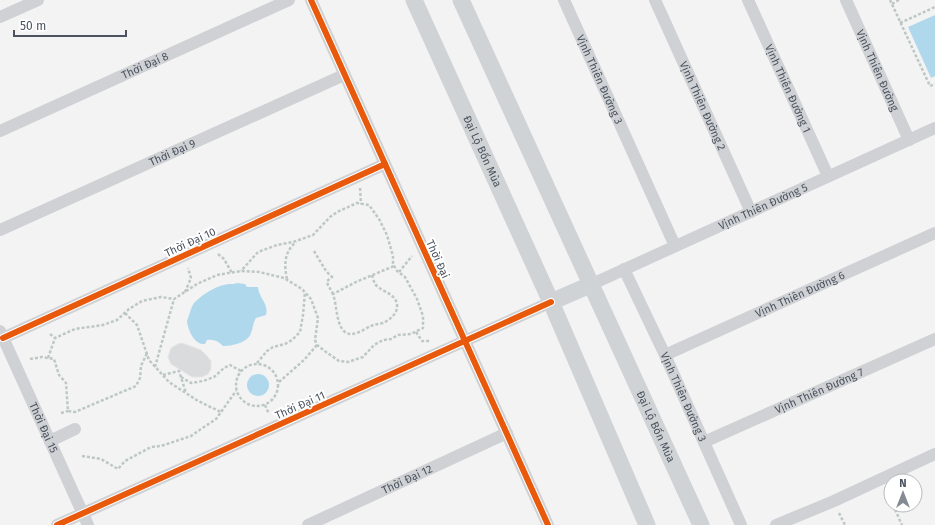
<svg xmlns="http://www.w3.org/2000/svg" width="935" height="525" font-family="'Fira Sans',sans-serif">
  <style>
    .water { fill: #b0d8ec }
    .building { fill: #dadbdd; stroke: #e5e5e6 }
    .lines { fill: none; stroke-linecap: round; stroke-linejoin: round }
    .path { stroke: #bdc8c5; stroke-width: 2.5; stroke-dasharray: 3 2; stroke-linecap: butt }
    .street { stroke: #cfd1d4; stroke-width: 12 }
    .secondary { stroke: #d0d3d5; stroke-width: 17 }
    .cycleway-casing { stroke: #fff; stroke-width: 8 }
    .cycleway { stroke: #e8590c; stroke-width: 6 }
    .labels { text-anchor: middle; stroke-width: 4; stroke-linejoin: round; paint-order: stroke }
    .street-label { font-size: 11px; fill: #4a535f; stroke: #fff }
  </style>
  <rect width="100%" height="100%" fill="#f3f3f3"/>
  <g class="water">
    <path d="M 935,15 L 935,76 L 931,78 L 908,27 Z"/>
    <path d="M 237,283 L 245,284 L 247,287 L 258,287 C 259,299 269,303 266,315 L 256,318 C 253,323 253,328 251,333 C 248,343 231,346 223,346 C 218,341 214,339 207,340 L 205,344 C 194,345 188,330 187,321 C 189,316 191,307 194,303 C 202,295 214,287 224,285 C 229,283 232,285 237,283 Z"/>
    <circle cx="258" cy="385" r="11"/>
  </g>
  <path class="building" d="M 182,343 L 201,350 L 207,356 L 211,361 L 211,369 L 208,374 L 202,377 L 192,377 L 171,364 L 168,357 L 171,348 L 178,344 Z"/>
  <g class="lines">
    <g class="path">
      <path d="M 890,0 L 930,86 L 935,84"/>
      <path d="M 892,4 L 899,0"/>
      <path d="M 900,23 L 935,7"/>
      <path d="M 360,188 L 361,204"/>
      <path d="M 314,251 L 326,271 L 332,277 L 327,281 L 328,285 L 333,294"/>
      <path d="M 218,254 L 224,259 L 232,273"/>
      <path d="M 399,272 L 412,256"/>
      <path d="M 372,275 C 373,278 374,282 375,284 C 381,292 396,293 397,305 C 398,313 390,320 383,323 C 379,324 375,324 371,326 C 364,329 353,338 345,332 C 336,325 337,305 333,294 L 356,282 L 394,266"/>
      <path d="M 287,279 C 284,265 284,252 296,242"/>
      <path d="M 185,292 L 191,278 L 188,268"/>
      <path d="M 125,313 L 137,325 L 149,360 L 169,382 L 198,401 L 221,412"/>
      <path d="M 416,332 L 422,341 L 431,341"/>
      <path d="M 50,334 L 55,338 L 75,329 L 103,325 L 117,320 L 129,309 L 142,301 L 161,297 L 174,299 L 197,284 L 217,275 L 241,271 L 259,272 L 284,278 L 302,289 L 311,299 L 318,318 L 315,340 L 317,345 L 326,352 L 339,361 L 348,362 L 363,357 L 374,345 L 383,340 L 391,339 L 398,335 L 411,334 L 423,328 L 423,316 L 417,299 L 405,277 L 397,271 L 393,264 L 393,256 L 387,235 L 379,219 L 369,205 L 357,203 L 337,212 L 330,217 L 313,235 L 293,242 L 277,245 L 258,252 L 241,271"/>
      <path d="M 48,358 L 55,338"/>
      <path d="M 30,359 L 42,357 L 54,359 L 59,375 L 66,383 L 68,411 L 75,412 L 136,386 L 140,378 L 141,366 L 147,353"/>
      <path d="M 257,363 L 267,351 L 273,347 L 285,344 L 292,340 L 300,332 L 303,315 L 305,292"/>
      <circle cx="257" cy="385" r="21"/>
      <path d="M 155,367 L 174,299"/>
      <path d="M 163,375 L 179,371 L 186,393"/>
      <path d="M 181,377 L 191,383 L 203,381 L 214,377 L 224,368 L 230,365 L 241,371"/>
      <path d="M 279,382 L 304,360 L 317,345"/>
      <path d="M 265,405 L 269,414"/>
      <path d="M 61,413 L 68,411"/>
      <path d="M 82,456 L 101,459 L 118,469 L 125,461 L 151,447 L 161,446 L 191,436 L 201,429 L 216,419 L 236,391"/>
      <path d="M 886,490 L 891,501"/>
      <path d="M 893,505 L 902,525"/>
      <path d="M 839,513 L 845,525"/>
    </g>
    <g class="street">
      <path d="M 311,0 L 548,525"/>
      <path id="s1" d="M 564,0 L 675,246"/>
      <path id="s2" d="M 655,0 L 751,212"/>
      <path id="s3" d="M 748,0 L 828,176"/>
      <path id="s4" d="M 846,0 L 909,140"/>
      <path d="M 0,17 L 38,0"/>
      <path id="s5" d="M 0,131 L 289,0"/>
      <path id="s6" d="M 0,230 L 344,75"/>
      <path id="s7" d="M 624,269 L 665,355 L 741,525"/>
      <path id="s8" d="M 590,285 L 935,128"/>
      <path id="s9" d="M 0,331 L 88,525"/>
      <path d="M 3,338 L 385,164"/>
      <path id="s10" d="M 665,355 L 935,233"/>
      <path d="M 50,441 L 75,429"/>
      <path id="s11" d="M 704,442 L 935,339"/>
      <path d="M 57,525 L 551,302"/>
      <path id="s12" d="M 308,525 L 507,433"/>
      <path d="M 776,525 L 834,501 L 935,454"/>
    </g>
    <g class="secondary">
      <path id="s13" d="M 414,0 L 551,302 L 647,525"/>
      <path id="s14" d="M 461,0 L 701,525"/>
      <path d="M 551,302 L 590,285"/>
    </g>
    <g class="cycleway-casing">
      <g id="cycleway">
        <path d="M 311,0 L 548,525"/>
        <path d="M 3,338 L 385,164"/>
        <path d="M 57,525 L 551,302"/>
      </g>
    </g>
    <use href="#cycleway" class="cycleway"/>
  </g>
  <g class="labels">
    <g class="street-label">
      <text dy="4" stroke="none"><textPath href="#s5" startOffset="159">Thời Đại 8</textPath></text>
      <text dy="4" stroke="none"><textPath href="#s4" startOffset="77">Vịnh Thiên Đường</textPath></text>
      <text dy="4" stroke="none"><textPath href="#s1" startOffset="87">Vịnh Thiên Đường 3</textPath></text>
      <text dy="4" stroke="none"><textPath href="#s3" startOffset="97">Vịnh Thiên Đường 1</textPath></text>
      <text dy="4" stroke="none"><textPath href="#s2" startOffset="116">Vịnh Thiên Đường 2</textPath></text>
      <text dy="4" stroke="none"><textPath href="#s13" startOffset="166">Đại Lộ Bốn Mùa</textPath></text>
      <text dy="4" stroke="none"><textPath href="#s6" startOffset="189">Thời Đại 9</textPath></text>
      <text dy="4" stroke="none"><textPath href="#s8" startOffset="190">Vịnh Thiên Đường 5</textPath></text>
      <text transform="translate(190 242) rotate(-25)" y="4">Thời Đại 10</text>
      <text transform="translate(438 259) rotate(66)" y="4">Thời Đại</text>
      <text dy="4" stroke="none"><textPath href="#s10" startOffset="148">Vịnh Thiên Đường 6</textPath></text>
      <text dy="4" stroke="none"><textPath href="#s11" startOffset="126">Vịnh Thiên Đường 7</textPath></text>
      <text dy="4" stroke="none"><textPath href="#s7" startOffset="141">Vịnh Thiên Đường 3</textPath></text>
      <text transform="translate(300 405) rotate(-24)" y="4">Thời Đại 11</text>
      <text dy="4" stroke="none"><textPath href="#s14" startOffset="469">Đại Lộ Bốn Mùa</textPath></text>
      <text dy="4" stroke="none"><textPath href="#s9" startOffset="106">Thời Đại 15</textPath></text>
      <text dy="4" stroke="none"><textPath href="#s12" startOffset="109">Thời Đại 12</textPath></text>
    </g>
  </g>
  <g transform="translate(903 493)"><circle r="19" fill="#ffffff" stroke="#b7babf"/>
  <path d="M0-3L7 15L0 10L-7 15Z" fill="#858b93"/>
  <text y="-6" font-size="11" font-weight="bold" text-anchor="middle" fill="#4a535f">N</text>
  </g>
  <path d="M14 30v6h112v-6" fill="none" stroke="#4a535f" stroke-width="2"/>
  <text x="20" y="30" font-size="12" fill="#4a535f" stroke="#ffffff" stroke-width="3" paint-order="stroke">50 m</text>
</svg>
